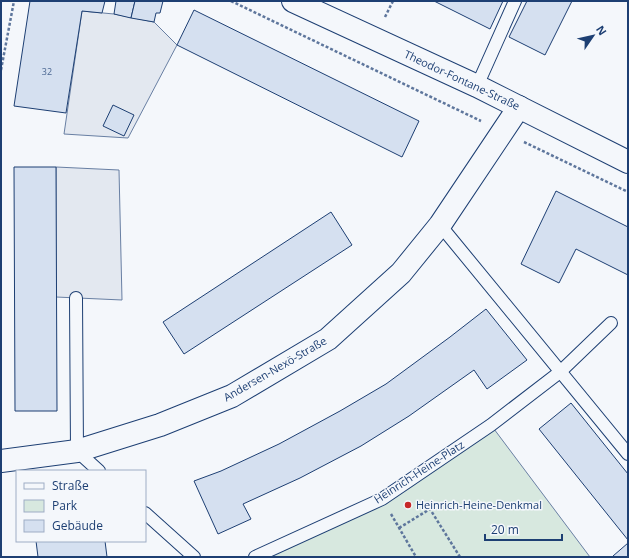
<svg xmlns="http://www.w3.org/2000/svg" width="629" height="558" font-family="'Open Sans',sans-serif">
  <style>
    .green { fill: #d7e8df; stroke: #687fa3 }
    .parking { fill: #e3e8f0; stroke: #687fa3 }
    .building { fill: #d5e0f0; stroke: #1d3f73 }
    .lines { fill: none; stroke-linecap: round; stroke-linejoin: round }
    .lane-casing { stroke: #1d3f73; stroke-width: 14 }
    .street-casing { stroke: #1d3f73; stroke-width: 24 }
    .path { stroke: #5e769c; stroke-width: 2.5; stroke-dasharray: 3 2; stroke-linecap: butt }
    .lane { stroke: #f4f7fb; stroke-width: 12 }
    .street { stroke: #f4f7fb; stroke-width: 22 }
    .poi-dot { fill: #c62828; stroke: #f4f7fb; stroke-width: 1.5 }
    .labels { text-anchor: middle; stroke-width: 3; stroke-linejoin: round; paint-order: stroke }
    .number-label { font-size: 9px; fill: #4b6792 }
    .street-label { font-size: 11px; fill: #1d3f73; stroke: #f4f7fb }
    .poi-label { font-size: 11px; fill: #1d3f73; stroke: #f4f7fb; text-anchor: start }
  </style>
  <rect width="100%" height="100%" fill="#f4f7fb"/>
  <path class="green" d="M 491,425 L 590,557 L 268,557 L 382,499 Z"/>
  <g class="parking">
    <path d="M 82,11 L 114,14 L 154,22 L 177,45 L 128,138 L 64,134 Z"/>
    <path d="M 56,167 L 119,170 L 122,300 L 56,297 Z"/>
  </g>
  <g class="building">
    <path d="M 30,1 L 105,1 L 102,13 L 82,11 L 66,113 L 14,106 Z"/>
    <path d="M 114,1 L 135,1 L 131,18 L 114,14 L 116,1 Z"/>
    <path d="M 135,1 L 163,1 L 160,13 L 156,13 L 154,22 L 131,18 Z"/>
    <path d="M 434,1 L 503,1 L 490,29 Z"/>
    <path d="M 527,1 L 572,1 L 545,55 L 509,37 Z"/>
    <path d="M 194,10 L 419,121 L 402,157 L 177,45 Z"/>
    <path d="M 113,105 L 134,115 L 124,136 L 103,126 Z"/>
    <path d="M 14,167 L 56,167 L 57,411 L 15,411 Z"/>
    <path d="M 556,191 L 628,227 L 628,275 L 576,249 L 559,283 L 521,264 Z"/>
    <path d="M 331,212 L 352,245 L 184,354 L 163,322 Z"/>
    <path d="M 486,309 L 527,360 L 487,389 L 474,370 L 409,416 L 361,446 L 300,478 L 243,504 L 251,519 L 218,534 L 194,481 L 221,471 L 279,444 L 340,411 L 386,384 L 450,337 Z"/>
    <path d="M 571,403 L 628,474 L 628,540 L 539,429 Z"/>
    <path d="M 36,541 L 105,541 L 107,557 L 38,557 Z"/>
    <path d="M 628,543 L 628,557 L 614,557 L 613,556 Z"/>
  </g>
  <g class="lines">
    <g class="lane-casing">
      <g id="lane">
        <path d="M 477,86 L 515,1"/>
        <path d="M 440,225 L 628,454"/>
        <path d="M 76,298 L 77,451 L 99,471"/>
        <path d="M 145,513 L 194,557"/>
        <path d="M 255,557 L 382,499 L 491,425 L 560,372 L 611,323"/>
      </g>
    </g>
    <g class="street-casing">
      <g id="street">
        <path d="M 293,1 L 477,86 L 628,162"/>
        <path d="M 1,461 L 77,451 L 160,425 L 232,396 L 328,339 L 401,273 L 440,225 L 519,107"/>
      </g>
    </g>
    <g class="path">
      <path d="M 231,1 L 481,121"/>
      <path d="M 385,17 L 393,1"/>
      <path d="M 1,70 L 14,1"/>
      <path d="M 524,142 L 628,192"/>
      <path d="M 391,514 L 416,557"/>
      <path d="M 399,528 L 430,509 L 460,557"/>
    </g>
    <use href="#lane" class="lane"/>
    <use href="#street" class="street"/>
  </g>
  <circle class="poi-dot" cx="408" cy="505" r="4"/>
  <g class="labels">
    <g class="number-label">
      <text x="47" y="75">32</text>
    </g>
    <g class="street-label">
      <text transform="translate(462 80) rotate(25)" y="4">Theodor-Fontane-Straße</text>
      <text transform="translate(275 369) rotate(-30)" y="4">Andersen-Nexö-Straße</text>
      <text transform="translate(419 472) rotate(-33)" y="4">Heinrich-Heine-Platz</text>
    </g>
    <g class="poi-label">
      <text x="416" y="509">Heinrich-Heine-Denkmal</text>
    </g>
  </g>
  <rect width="629" height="558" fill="none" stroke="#1d3f73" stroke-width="4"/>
  <rect x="16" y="470" width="130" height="72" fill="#f4f7fb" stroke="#9eadc5"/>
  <rect x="24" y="483" width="20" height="6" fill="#f4f7fb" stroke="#9eadc5"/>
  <text x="52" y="490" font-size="12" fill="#1d3f73">Straße</text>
  <rect x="24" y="500" width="20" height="12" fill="#d7e8df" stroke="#9eadc5"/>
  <text x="52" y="510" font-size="12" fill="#1d3f73">Park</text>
  <rect x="24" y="520" width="20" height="12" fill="#d5e0f0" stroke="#9eadc5"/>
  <text x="52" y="530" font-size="12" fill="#1d3f73">Gebäude</text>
  <g transform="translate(593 36) rotate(56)" stroke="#f4f7fb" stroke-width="3" paint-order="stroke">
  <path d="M0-3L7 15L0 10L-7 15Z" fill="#1d3f73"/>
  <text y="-6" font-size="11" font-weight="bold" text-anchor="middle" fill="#1d3f73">N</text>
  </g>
  <path d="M485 534v6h77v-6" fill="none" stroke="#1d3f73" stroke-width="2"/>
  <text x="491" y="534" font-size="12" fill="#1d3f73" stroke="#f4f7fb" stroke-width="3" paint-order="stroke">20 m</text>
</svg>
